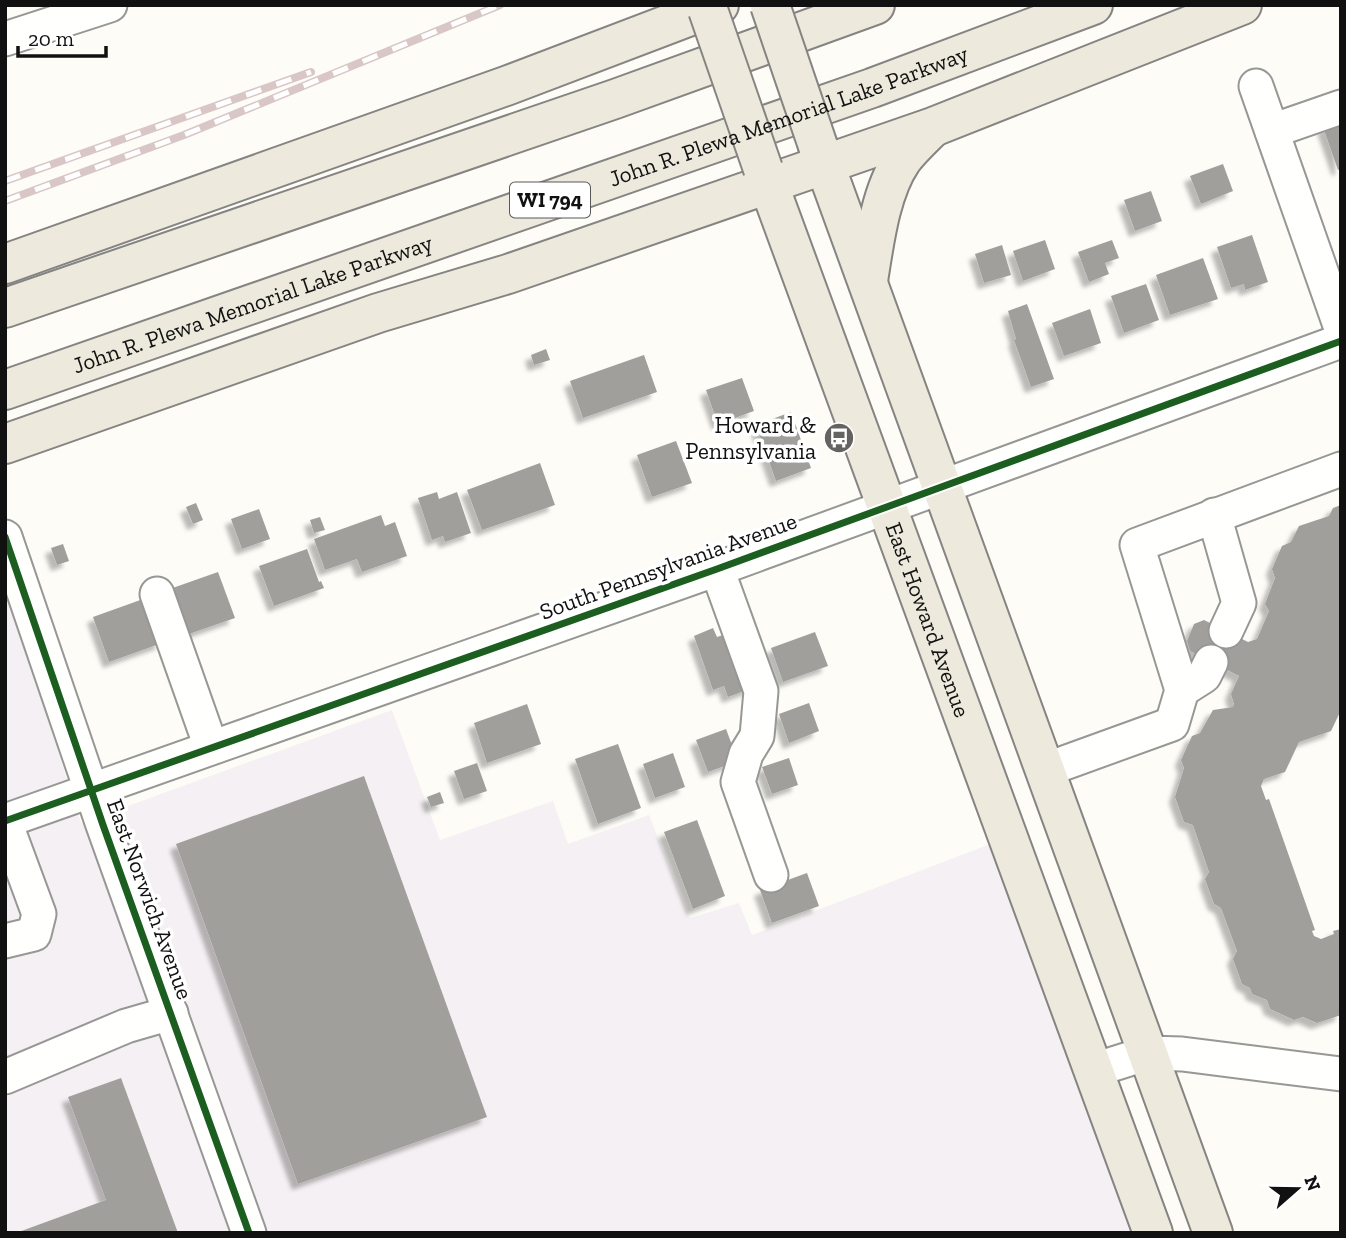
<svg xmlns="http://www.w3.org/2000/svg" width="1346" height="1238" font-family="'Zilla Slab',serif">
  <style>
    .industrial { fill: #f5f0f3 }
    .building { fill: #a19f9c; filter: url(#shadow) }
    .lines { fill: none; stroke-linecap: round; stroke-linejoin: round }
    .minor-casing { stroke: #979795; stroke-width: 37 }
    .major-casing { stroke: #858482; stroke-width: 42 }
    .minor { stroke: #fffffe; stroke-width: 33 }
    .major { stroke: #ede9dc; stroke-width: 38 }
    .rail-casing { stroke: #d9c6c7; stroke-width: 8 }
    .rail { stroke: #fff; stroke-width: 5; stroke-dasharray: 16; stroke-linecap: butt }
    .major-bridge-casing { stroke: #858482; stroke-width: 42; stroke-linecap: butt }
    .major-bridge { stroke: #ede9dc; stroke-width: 38 }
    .cycleway-casing { stroke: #fff; stroke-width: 11 }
    .cycleway { stroke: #1b5e20; stroke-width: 7 }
    .labels { text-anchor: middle; stroke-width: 7; stroke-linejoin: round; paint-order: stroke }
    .shield { fill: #fff; stroke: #585858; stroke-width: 2 }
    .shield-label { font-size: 21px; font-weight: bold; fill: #111 }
    .street-label { font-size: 23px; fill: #111; stroke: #fff }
    .poi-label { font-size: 23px; fill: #111; stroke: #fff; text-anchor: end }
  </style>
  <defs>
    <filter id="shadow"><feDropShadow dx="-6" dy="6" stdDeviation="2" flood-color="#0004"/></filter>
  </defs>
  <rect width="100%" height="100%" fill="#fdfcf7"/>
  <path class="industrial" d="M 5,587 L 81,823 L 392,710 L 440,840 L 553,801 L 568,844 L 649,815 L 690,918 L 739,903 L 752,935 L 993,843 L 1133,1233 L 5,1233 Z"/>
  <g class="building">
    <path d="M 1341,120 L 1341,169 L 1338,170 L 1323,127 Z"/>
    <path d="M 1223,164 L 1233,191 L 1201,204 L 1190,176 Z"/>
    <path d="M 1151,191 L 1162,221 L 1135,231 L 1124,200 Z"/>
    <path d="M 1252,235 L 1268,282 L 1245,290 L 1244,284 L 1231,288 L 1217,247 Z"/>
    <path d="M 1045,240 L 1055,269 L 1023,281 L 1013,251 Z"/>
    <path d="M 1112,240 L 1119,258 L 1105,263 L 1109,274 L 1089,282 L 1078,252 Z"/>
    <path d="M 1002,245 L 1011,275 L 984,283 L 975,254 Z"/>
    <path d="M 1203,258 L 1218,299 L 1170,315 L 1156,275 Z"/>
    <path d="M 1146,284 L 1159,320 L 1124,333 L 1111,296 Z"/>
    <path d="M 1027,304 L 1054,379 L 1031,387 L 1014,340 L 1016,339 L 1008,311 Z"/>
    <path d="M 1090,309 L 1101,343 L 1064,356 L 1052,323 Z"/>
    <path d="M 546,349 L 550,360 L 534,365 L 531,355 Z"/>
    <path d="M 644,355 L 657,392 L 583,418 L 570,381 Z"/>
    <path d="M 742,378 L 754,411 L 718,424 L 706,390 Z"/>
    <path d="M 791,412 L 811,468 L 776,481 L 756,425 Z"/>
    <path d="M 676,441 L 692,483 L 652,497 L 637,455 Z"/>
    <path d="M 540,463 L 555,505 L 482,530 L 467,490 Z"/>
    <path d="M 437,492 L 439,499 L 457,492 L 471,533 L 445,542 L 443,536 L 432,540 L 418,498 Z"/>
    <path d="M 196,503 L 203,520 L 193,524 L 186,507 Z"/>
    <path d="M 1341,505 L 1341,710 L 1331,731 L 1299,742 L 1285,772 L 1264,779 L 1261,786 L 1266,800 L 1269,799 L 1315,930 L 1312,931 L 1314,936 L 1321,939 L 1334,934 L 1333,931 L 1341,929 L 1341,1015 L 1317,1023 L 1303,1017 L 1294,1020 L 1270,1009 L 1267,1000 L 1252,994 L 1250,988 L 1242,984 L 1233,959 L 1237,951 L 1221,908 L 1214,904 L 1205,879 L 1209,872 L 1193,825 L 1184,822 L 1175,797 L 1184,768 L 1181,760 L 1192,736 L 1200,733 L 1213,710 L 1233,707 L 1234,704 L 1231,694 L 1239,676 L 1190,651 L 1187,641 L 1194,624 L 1204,620 L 1248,642 L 1257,639 L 1269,611 L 1265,604 L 1275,578 L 1272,569 L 1282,546 L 1291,542 L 1299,526 L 1329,516 L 1333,508 Z"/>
    <path d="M 259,509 L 270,539 L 242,549 L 231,519 Z"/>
    <path d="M 381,515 L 385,526 L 395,522 L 407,556 L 362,572 L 357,559 L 325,570 L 314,539 Z"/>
    <path d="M 320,517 L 325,530 L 314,533 L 310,520 Z"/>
    <path d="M 63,544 L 69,561 L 57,565 L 51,548 Z"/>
    <path d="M 307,549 L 319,582 L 321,581 L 324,588 L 274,606 L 259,566 Z"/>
    <path d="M 218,572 L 235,618 L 183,636 L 167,590 Z"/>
    <path d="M 146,598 L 162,643 L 109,662 L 93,617 Z"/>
    <path d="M 713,628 L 717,637 L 735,631 L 755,687 L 728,697 L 724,686 L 713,690 L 694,636 Z"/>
    <path d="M 815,632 L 828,666 L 783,682 L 771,648 Z"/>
    <path d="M 809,703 L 819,731 L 789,743 L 779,714 Z"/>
    <path d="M 527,704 L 541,744 L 487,763 L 474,723 Z"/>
    <path d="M 726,729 L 738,761 L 708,772 L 696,740 Z"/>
    <path d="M 618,744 L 641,808 L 598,824 L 575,759 Z"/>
    <path d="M 673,753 L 685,787 L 655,798 L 643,764 Z"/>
    <path d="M 789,758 L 798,785 L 772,794 L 762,767 Z"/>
    <path d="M 477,763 L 487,791 L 464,799 L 454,771 Z"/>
    <path d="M 364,776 L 487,1117 L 298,1184 L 176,844 Z"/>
    <path d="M 440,792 L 444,803 L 431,807 L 427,797 Z"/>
    <path d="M 697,820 L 725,896 L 693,909 L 664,832 Z"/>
    <path d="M 807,873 L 819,906 L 772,923 L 760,890 Z"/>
    <path d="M 121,1078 L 178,1233 L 16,1233 L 106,1200 L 68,1097 Z"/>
  </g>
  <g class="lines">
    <g class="minor-casing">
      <g id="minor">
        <path d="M 5,39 L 110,5"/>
        <path d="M 1256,86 L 1341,328"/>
        <path d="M 1272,131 L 1341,107"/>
        <path d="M 1214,515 L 1239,603 L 1226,631"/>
        <path d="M 5,537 L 103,825 L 249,1233"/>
        <path d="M 717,569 L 761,691 L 757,736 L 746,754 L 738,782 L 771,875"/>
        <path d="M 157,594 L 211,747"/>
        <path d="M 1182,690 L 1204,676 L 1211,662"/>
        <path d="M 1045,770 L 1172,724 L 1182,690 L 1137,545 L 1341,469"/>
        <path d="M 5,821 L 717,569 L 1341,341"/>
        <path d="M 5,822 L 39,914 L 34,934 L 5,941"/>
        <path d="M 1094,1070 L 1148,1053 L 1182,1054 L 1341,1074"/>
        <path d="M 5,1077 L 126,1026 L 171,1013"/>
      </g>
    </g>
    <g class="major-casing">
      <g id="major">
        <path d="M 818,146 L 1213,1233"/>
        <path id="s1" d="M 763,169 L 1153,1233"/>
        <path d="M 5,264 L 506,86 L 719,5"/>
        <path d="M 868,281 C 874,244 880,192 902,160 C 910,149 922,138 932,128"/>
        <path d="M 5,308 L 615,99 L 875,5"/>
        <path id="s2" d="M 5,390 L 872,88 L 1093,5"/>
        <path d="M 5,444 L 378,313 L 508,274 L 933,127 L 1242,5"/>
      </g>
    </g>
    <use href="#minor" class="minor"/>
    <use href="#major" class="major"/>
    <g class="rail-casing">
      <g id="rail">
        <path d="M 5,181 L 311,72"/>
        <path d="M 5,201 L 184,135 L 500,5"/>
      </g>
    </g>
    <use href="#rail" class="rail"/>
    <g class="major-bridge-casing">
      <g id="major-bridge">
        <path d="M 770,5 L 818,146"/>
        <path d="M 708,10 L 763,169"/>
      </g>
    </g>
    <use href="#major-bridge" class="major-bridge"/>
    <g class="cycleway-casing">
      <g id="cycleway">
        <path d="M 5,537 L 103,825 L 249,1233"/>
        <path d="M 5,821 L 717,569 L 1341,341"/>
      </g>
    </g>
    <use href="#cycleway" class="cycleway"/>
  </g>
  <defs>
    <g id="bus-disc" transform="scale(1.575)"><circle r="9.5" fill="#646362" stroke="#fff"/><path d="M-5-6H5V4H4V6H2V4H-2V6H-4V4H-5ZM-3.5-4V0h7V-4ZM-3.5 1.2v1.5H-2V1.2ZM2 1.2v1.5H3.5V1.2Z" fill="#fff"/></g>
  </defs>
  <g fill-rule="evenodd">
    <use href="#bus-disc" x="839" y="438"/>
  </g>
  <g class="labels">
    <rect class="shield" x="510" y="182.5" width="80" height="35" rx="5"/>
    <g class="shield-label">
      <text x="550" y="207">WI 794</text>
    </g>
    <g class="street-label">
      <text dy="8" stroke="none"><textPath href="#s2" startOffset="830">John R. Plewa Memorial Lake Parkway</textPath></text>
      <text dy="8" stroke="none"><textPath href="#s2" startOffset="262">John R. Plewa Memorial Lake Parkway</textPath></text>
      <text transform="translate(668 566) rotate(-20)" y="8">South Pennsylvania Avenue</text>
      <text dy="8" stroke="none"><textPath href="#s1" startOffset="480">East Howard Avenue</textPath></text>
      <text transform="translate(150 899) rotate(70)" y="8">East Norwich Avenue</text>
    </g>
    <g class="poi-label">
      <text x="816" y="433">Howard &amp;<tspan x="816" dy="26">Pennsylvania</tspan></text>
    </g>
  </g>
  <rect width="1346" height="1238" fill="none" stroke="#111111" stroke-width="14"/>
  <g transform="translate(1297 1189) rotate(70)" stroke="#ffffff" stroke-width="5" paint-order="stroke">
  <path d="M0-5L12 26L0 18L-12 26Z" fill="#111111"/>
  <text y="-10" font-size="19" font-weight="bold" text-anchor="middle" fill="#111111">N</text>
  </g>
  <path d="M18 46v10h88v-10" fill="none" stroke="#111111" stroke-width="3.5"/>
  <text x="28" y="46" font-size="21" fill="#111111" stroke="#ffffff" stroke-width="5" paint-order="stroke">20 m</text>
</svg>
